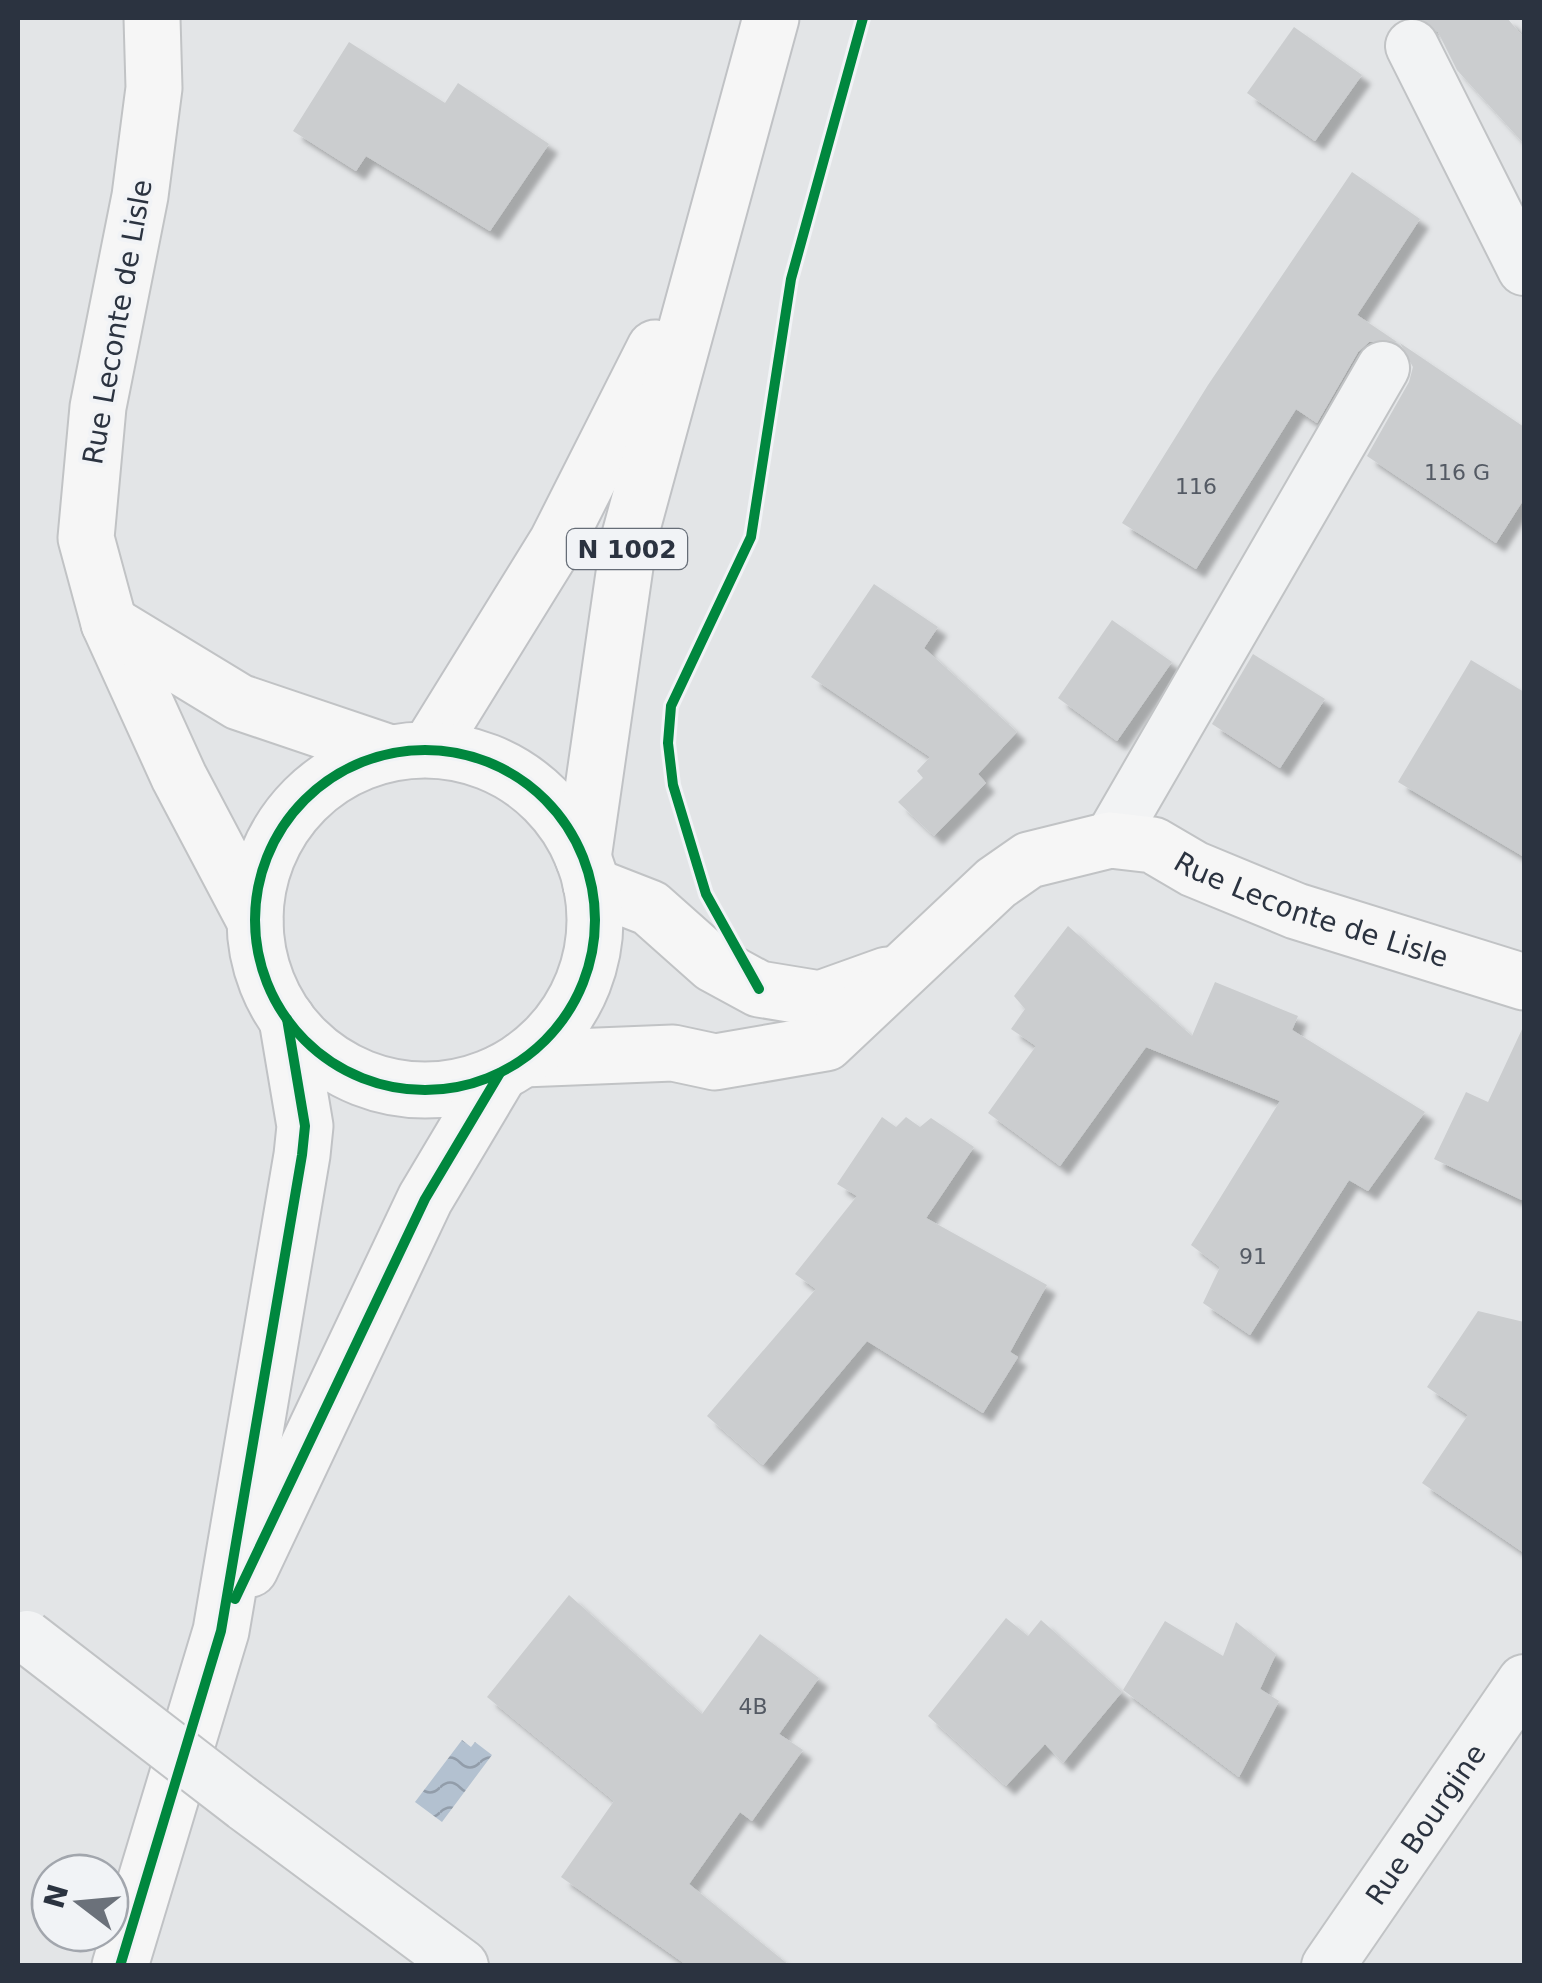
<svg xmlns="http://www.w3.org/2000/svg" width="1542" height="1983" font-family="'DejaVu Sans',sans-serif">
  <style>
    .water { fill: url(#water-waves) }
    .building { fill: #cbcdcf; filter: url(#shadow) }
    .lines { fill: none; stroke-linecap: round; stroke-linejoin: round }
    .street-casing { stroke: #c1c3c5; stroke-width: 56 }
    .secondary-casing { stroke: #c1c3c5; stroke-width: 59 }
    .primary-casing { stroke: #c0c2c5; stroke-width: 59 }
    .street { stroke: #f2f3f4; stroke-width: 52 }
    .secondary { stroke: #f6f6f6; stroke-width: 55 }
    .primary { stroke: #f6f6f6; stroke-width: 55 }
    .street-bridge-casing { stroke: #c1c3c5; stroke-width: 56; stroke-linecap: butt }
    .street-bridge { stroke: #f2f3f4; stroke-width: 52 }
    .cycleway-casing { stroke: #f1f3f6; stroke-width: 16 }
    .cycleway { stroke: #00873e; stroke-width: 10 }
    .labels { text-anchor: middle; stroke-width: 8; stroke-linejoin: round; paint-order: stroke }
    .number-label { font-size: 22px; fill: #545a64 }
    .shield { fill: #f1f3f6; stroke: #666d77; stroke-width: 2.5 }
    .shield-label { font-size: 25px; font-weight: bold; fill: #2b3340 }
    .street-label { font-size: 28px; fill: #2b3340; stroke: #f1f3f6 }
  </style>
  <defs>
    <pattern id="water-waves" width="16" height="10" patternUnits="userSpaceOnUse" patternTransform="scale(2.5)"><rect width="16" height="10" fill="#b3c1d0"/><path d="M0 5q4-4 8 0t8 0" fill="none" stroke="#929daa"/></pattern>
    <filter id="shadow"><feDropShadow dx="9" dy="9" stdDeviation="2.5" flood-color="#0004"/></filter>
  </defs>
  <rect width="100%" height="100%" fill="#e3e5e7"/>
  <path class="water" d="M 462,1740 L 471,1747 L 475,1742 L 492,1755 L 442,1822 L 415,1802 Z"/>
  <g class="building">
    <path d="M 1419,18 L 1507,18 L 1524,38 L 1524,144 L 1457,70 L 1438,32 Z"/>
    <path d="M 1294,27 L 1362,75 L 1315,141 L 1247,93 Z"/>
    <path d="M 349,42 L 445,103 L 458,83 L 549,144 L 490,231 L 366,156 L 356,171 L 293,131 Z"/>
    <path d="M 1352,172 L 1420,219 L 1357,315 L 1397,342 L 1369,342 L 1358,352 L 1317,423 L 1296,409 L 1196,569 L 1122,523 L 1208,385 Z"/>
    <path d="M 1400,343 L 1524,427 L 1524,499 L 1496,543 L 1367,456 L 1409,382 L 1413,367 Z"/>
    <path d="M 874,584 L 938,627 L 924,648 L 1017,732 L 978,774 L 986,783 L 934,836 L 898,802 L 923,778 L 917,771 L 930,757 L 811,677 Z"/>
    <path d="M 1112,620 L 1172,662 L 1117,741 L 1058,698 Z"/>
    <path d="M 1253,654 L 1325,699 L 1280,768 L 1212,724 Z"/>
    <path d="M 1471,660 L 1524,692 L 1524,857 L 1398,782 Z"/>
    <path d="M 1068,926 L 1192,1036 L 1215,982 L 1298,1016 L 1292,1030 L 1425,1112 L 1368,1191 L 1349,1180 L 1250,1335 L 1203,1303 L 1220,1267 L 1191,1245 L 1280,1101 L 1146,1047 L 1060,1166 L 988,1113 L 1036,1046 L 1011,1029 L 1025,1009 L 1014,996 Z"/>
    <path d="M 1524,1025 L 1524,1201 L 1434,1159 L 1466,1092 L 1488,1102 Z"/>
    <path d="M 882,1117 L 896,1127 L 906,1117 L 920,1127 L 931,1118 L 974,1147 L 926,1218 L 1047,1285 L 1010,1352 L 1018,1357 L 983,1413 L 867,1341 L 763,1465 L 707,1416 L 816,1289 L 795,1274 L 857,1196 L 837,1184 Z"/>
    <path d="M 1478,1311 L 1524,1322 L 1524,1553 L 1422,1483 L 1468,1415 L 1427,1387 Z"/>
    <path d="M 569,1595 L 702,1714 L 760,1634 L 819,1678 L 779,1734 L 803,1750 L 752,1821 L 740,1812 L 689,1884 L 790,1966 L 688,1966 L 561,1877 L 614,1801 L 487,1697 Z"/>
    <path d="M 1006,1618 L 1028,1636 L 1041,1620 L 1122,1692 L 1063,1763 L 1045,1744 L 1006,1786 L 928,1716 Z"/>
    <path d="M 1165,1621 L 1223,1656 L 1236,1622 L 1276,1654 L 1260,1689 L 1279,1701 L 1239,1777 L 1123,1690 Z"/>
  </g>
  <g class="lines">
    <g class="street-casing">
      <g id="street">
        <path d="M 1412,46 L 1524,269"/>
        <path d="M 1110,840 L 1383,368"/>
        <path d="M 245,1805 L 462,1966"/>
        <path id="s1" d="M 1328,1966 L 1524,1681"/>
      </g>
    </g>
    <g class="secondary-casing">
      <g id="secondary">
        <path d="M 152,18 L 154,88 L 140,196 L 98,407 L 86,538 L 109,623 L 179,777 L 255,921"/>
        <path d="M 109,623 L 239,702 L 390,753"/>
        <path d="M 591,885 L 650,908 L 713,964 L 759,989 L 820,999 L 887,975"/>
        <path id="s2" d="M 523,1059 L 673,1053 L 715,1062 L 826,1043 L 996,883 L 1029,860 L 1110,840 L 1153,845 L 1194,869 L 1296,911 L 1524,982"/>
      </g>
    </g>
    <g class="primary-casing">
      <g id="primary">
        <path d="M 429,749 L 557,542 L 655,348"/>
        <circle cx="425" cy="920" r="170"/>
        <path d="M 583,858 L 629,539 L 771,18"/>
        <path d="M 250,1569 L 425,1199 L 500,1073"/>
        <path d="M 120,1966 L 221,1631 L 302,1155 L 305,1126 L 287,1019"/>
      </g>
    </g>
    <use href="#street" class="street"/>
    <use href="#secondary" class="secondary"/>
    <use href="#primary" class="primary"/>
    <g class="street-bridge-casing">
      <path id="street-bridge" d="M 27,1637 L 245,1805"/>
    </g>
    <use href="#street-bridge" class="street-bridge"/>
    <g class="cycleway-casing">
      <g id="cycleway">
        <circle cx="425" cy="920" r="170"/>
        <path d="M 759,989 L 706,894 L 673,785 L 668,743 L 671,706 L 751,537 L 791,279 L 863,18"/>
        <path d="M 235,1599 L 425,1199 L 500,1073"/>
        <path d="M 120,1966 L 221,1631 L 302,1155 L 305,1126 L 287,1019"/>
      </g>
    </g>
    <use href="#cycleway" class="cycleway"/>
  </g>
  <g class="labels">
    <g class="number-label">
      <text x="1457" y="480">116 G</text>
      <text x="1196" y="494">116</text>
      <text x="1253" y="1264">91</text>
      <text x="753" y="1714">4B</text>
    </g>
    <rect class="shield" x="567" y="529" width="120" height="40" rx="8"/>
    <g class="shield-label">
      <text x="627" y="558">N 1002</text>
    </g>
    <g class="street-label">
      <text transform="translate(117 322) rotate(-80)" y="10">Rue Leconte de Lisle</text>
      <text dy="10" stroke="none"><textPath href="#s2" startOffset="878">Rue Leconte de Lisle</textPath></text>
      <text dy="10" stroke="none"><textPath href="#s1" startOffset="172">Rue Bourgine</textPath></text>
    </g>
  </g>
  <rect width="1542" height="1983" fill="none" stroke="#2b3340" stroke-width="40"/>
  <g transform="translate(80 1903) rotate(286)"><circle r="48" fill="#f1f3f6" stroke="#a2a6ad" stroke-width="2.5"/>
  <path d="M0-8L18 38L0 25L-18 38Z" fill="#6b717a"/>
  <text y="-15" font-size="28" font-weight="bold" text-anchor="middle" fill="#2b3340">N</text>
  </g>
</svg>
